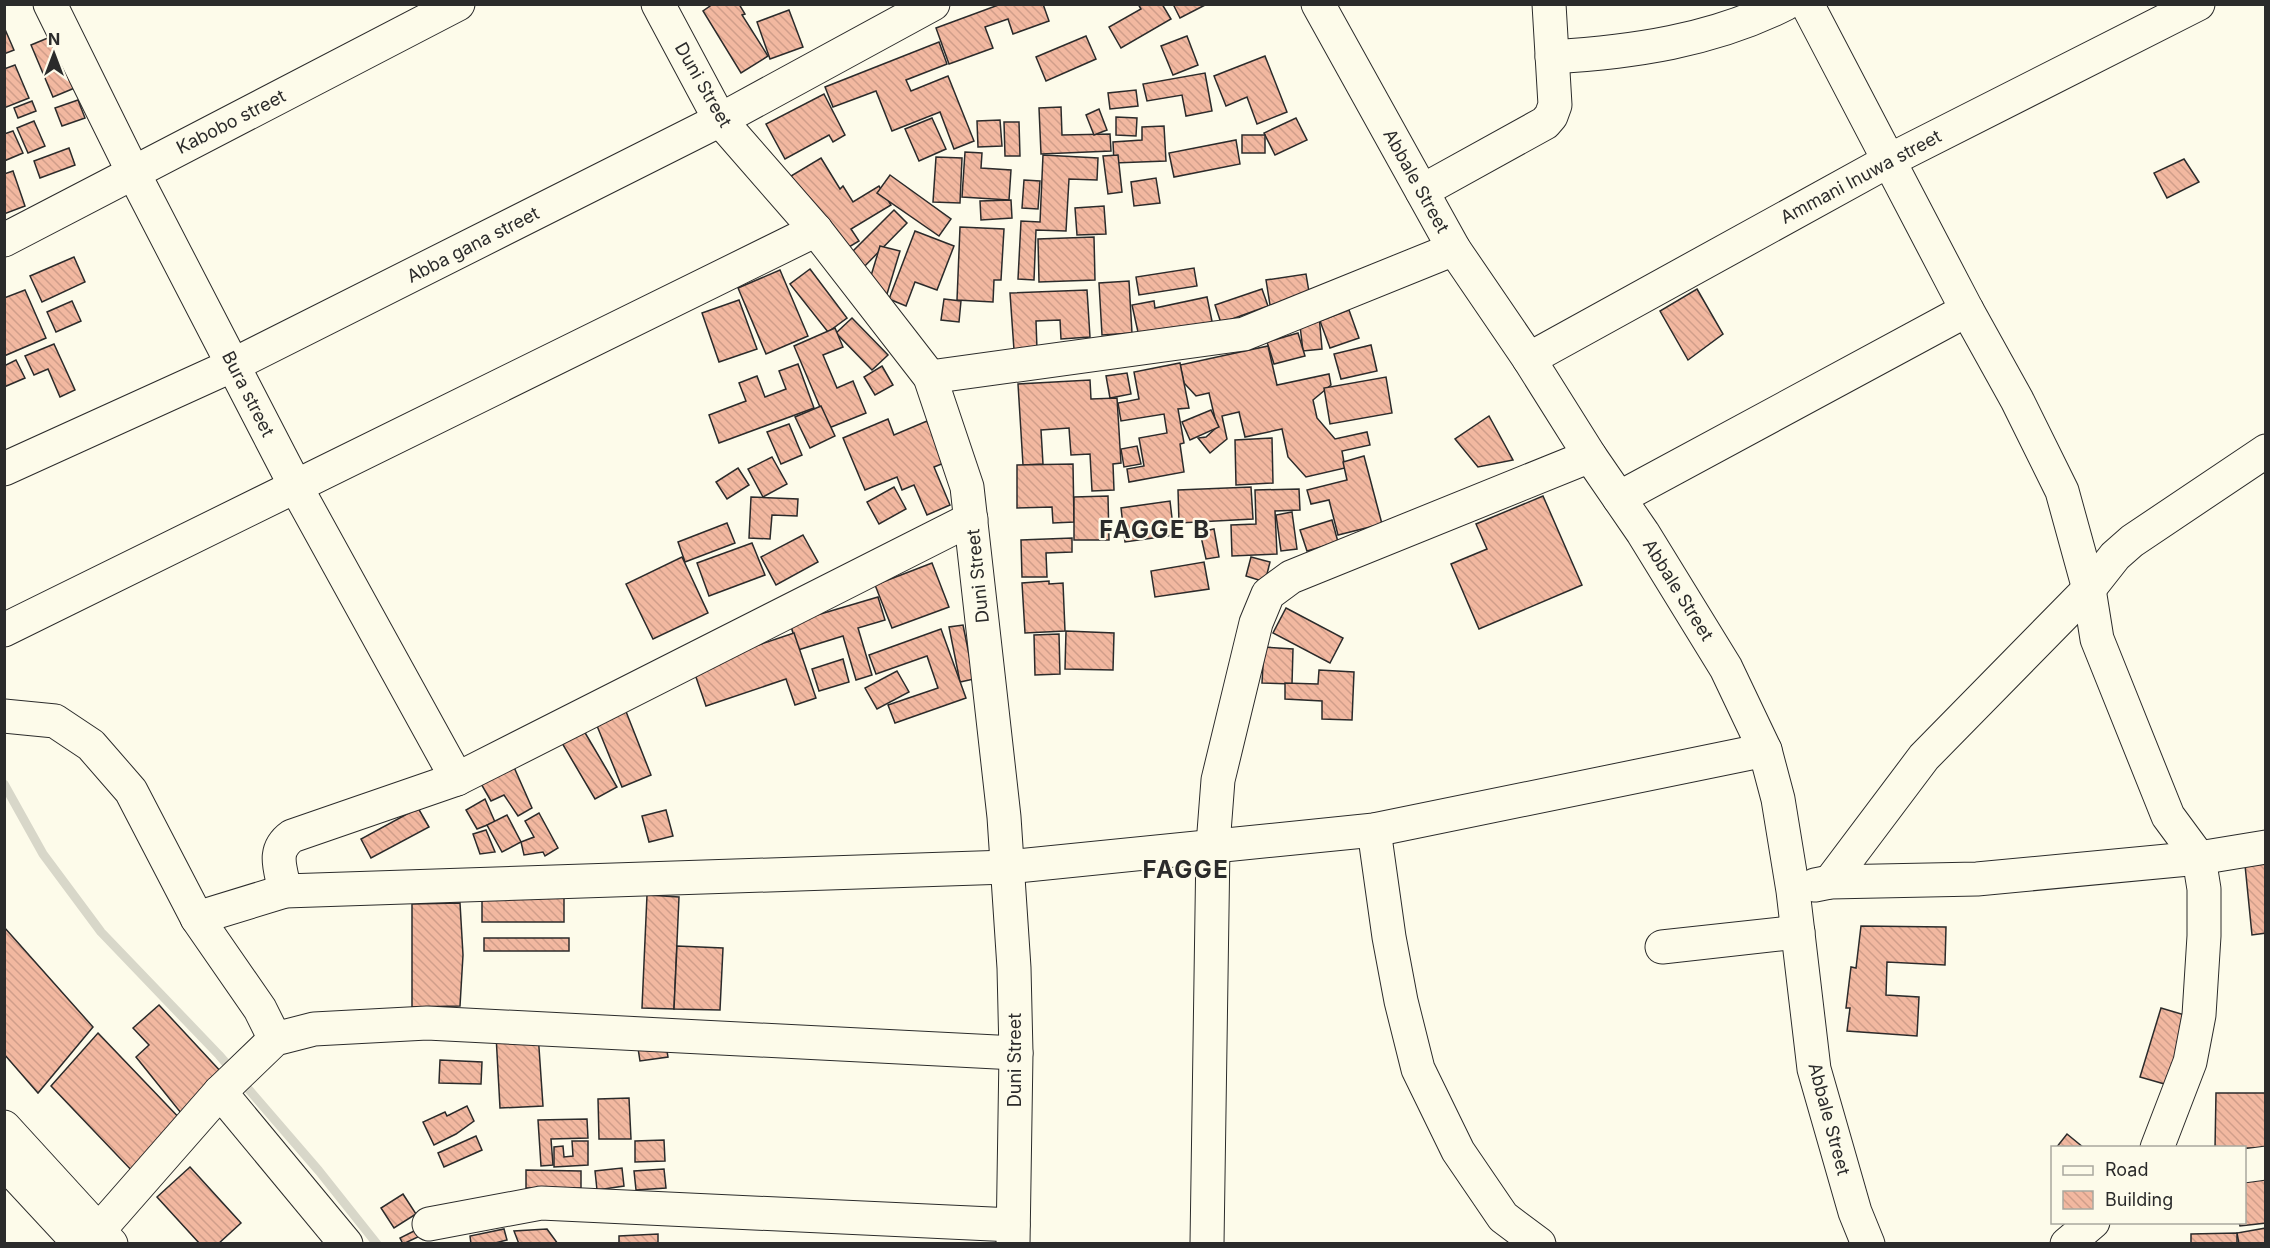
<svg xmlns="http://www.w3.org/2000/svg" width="2270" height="1248" font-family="Inter,sans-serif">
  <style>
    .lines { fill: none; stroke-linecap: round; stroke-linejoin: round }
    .stream { stroke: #d8d7c9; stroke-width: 9 }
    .building { fill: url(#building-back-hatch); stroke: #2b2b2b; stroke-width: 1.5 }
    .minor-casing { stroke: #2b2b2b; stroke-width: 35 }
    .major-casing { stroke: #2b2b2b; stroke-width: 35 }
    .minor { stroke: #fdfbea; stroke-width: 33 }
    .major { stroke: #fdfbea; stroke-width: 33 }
    .labels { text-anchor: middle; stroke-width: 4.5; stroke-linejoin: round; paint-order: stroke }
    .street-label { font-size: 18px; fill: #2b2b2b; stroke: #fdfbea }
    .district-label { font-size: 24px; font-weight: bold; letter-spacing: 1.5px; fill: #2b2b2b; stroke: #fdfbea }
  </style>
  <defs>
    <pattern id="building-back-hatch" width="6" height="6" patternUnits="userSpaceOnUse" patternTransform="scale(1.5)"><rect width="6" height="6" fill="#f2b8a0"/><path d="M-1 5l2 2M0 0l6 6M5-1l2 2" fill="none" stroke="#d09e8a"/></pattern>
  </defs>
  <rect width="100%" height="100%" fill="#fdfbea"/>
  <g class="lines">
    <path class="stream" d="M 4,784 L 43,854 L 101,932 L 219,1055 L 319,1171 L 377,1244"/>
  </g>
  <g class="building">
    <path d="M 713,4 L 739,4 L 745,14 L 742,15 L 768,56 L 741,73 L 703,11 Z"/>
    <path d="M 1001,4 L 1043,4 L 1049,21 L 1013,34 L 1008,19 L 985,27 L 993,48 L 949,64 L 936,28 Z"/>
    <path d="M 1138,4 L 1162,4 L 1171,19 L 1121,48 L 1109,27 L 1141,9 Z"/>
    <path d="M 1173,4 L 1207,4 L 1180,18 Z"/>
    <path d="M 789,10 L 803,47 L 770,59 L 757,22 Z"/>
    <path d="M 4,27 L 14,50 L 4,54 Z"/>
    <path d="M 55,35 L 77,87 L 53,97 L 31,45 Z"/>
    <path d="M 1086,36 L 1096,59 L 1046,81 L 1036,57 Z"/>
    <path d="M 1187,36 L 1198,65 L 1173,75 L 1161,46 Z"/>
    <path d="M 939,42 L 947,64 L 906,80 L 911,91 L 948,76 L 974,141 L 954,149 L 940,112 L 892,131 L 876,91 L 833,107 L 825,87 Z"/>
    <path d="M 1265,56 L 1287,112 L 1257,124 L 1247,97 L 1226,106 L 1214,76 Z"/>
    <path d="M 15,65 L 29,98 L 4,108 L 4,69 Z"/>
    <path d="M 1205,73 L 1212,111 L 1186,116 L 1182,95 L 1147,101 L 1143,84 Z"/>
    <path d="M 1136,90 L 1138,106 L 1110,109 L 1108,93 Z"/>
    <path d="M 824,94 L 845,135 L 833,142 L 829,135 L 785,159 L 766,124 Z"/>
    <path d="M 78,100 L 85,118 L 62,126 L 55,108 Z"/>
    <path d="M 32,101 L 36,111 L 18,118 L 14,108 Z"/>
    <path d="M 1061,107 L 1062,135 L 1110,134 L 1111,151 L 1041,154 L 1039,108 Z"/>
    <path d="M 1099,109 L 1107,130 L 1094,135 L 1086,115 Z"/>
    <path d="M 1116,117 L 1137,118 L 1136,136 L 1116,135 Z"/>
    <path d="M 932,118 L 946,149 L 919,161 L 905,129 Z"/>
    <path d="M 1296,118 L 1307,140 L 1275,155 L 1264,133 Z"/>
    <path d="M 1000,120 L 1002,146 L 978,147 L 977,121 Z"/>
    <path d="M 34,121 L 45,146 L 28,153 L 17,128 Z"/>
    <path d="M 1004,122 L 1019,122 L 1020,156 L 1005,156 Z"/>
    <path d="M 1164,126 L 1166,161 L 1114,163 L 1113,142 L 1142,140 L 1142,127 Z"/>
    <path d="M 13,131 L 23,153 L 4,161 L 4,134 Z"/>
    <rect x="1242" y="135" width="23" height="18"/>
    <path d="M 1236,140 L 1240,164 L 1174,177 L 1169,153 Z"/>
    <path d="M 69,148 L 75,165 L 40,178 L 34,161 Z"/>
    <path d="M 965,152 L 982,153 L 981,168 L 1011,170 L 1009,200 L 962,197 Z"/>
    <path d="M 1043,155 L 1098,158 L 1097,180 L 1069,179 L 1066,231 L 1036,230 L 1034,280 L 1018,279 L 1021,221 L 1040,222 Z"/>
    <path d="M 1118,155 L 1122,192 L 1108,194 L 1103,156 Z"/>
    <path d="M 936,157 L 962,158 L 960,203 L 933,202 Z"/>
    <path d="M 821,158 L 840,189 L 843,186 L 853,202 L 879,186 L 891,205 L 851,229 L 859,241 L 839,253 L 791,176 Z"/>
    <path d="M 2184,159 L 2199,182 L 2167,198 L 2154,173 Z"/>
    <path d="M 13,171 L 25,206 L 4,214 L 4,174 Z"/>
    <path d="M 890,175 L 951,219 L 939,236 L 877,193 Z"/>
    <path d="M 1156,178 L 1160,203 L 1134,206 L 1131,182 Z"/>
    <path d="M 1024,180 L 1040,181 L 1038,209 L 1022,208 Z"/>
    <path d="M 1011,200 L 1012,218 L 981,220 L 980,201 Z"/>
    <path d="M 1104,206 L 1106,234 L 1077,235 L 1075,208 Z"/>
    <path d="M 894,210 L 907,223 L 858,273 L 844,260 Z"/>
    <path d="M 960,227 L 1004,229 L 1001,280 L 994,280 L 993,302 L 957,300 Z"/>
    <path d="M 915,231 L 954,246 L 937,290 L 915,282 L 906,306 L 889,299 Z"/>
    <path d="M 1094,237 L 1095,280 L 1039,282 L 1038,239 Z"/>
    <path d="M 880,246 L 900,251 L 887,294 L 867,289 Z"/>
    <path d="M 74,257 L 85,282 L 42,302 L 30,276 Z"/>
    <path d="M 1194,268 L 1197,286 L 1139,295 L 1136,277 Z"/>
    <path d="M 810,269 L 847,318 L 828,332 L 790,284 Z"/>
    <path d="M 780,270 L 808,336 L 766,354 L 738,288 Z"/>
    <path d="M 1306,274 L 1310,298 L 1270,305 L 1266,280 Z"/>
    <path d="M 1129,281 L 1132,333 L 1102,335 L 1099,283 Z"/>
    <path d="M 1262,289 L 1268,306 L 1221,323 L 1215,305 Z"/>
    <path d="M 1697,289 L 1723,334 L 1688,360 L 1660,311 Z"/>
    <path d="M 25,290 L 46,338 L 4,356 L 4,298 Z"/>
    <path d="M 1087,290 L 1090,337 L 1061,339 L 1060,320 L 1036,321 L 1037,349 L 1014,350 L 1010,293 Z"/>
    <path d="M 1207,297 L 1213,326 L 1140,341 L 1132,305 L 1154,301 L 1155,308 Z"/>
    <path d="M 944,299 L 961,301 L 959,322 L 941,320 Z"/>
    <path d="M 739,300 L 757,349 L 719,362 L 702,313 Z"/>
    <path d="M 72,301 L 81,321 L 56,332 L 47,312 Z"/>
    <path d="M 1349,310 L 1359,338 L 1330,348 L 1320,321 Z"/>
    <path d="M 1319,315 L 1322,349 L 1303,351 L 1299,317 Z"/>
    <path d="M 852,318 L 888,355 L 872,370 L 836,333 Z"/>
    <path d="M 835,328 L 843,347 L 823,355 L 837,388 L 853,381 L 866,413 L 829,428 L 794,346 Z"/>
    <path d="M 1298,333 L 1305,356 L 1274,364 L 1267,342 Z"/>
    <path d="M 54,344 L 75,390 L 60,397 L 48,369 L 34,375 L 25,356 Z"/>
    <path d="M 1371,345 L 1377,371 L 1341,379 L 1334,354 Z"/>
    <path d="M 1268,346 L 1277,385 L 1329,374 L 1331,385 L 1313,400 L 1317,418 L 1335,439 L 1367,432 L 1370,445 L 1342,451 L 1345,468 L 1306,477 L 1288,457 L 1282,429 L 1245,437 L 1239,412 L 1222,416 L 1227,439 L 1210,453 L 1198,438 L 1206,437 L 1217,427 L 1209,393 L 1196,396 L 1184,383 L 1180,365 Z"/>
    <path d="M 16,360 L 25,378 L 4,387 L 4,366 Z"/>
    <path d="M 1180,363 L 1189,408 L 1178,409 L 1184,443 L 1180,444 L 1184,472 L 1129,482 L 1127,469 L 1144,466 L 1139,438 L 1167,433 L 1164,414 L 1121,421 L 1118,403 L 1139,399 L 1134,372 Z"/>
    <path d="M 798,364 L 814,408 L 719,443 L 709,415 L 746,401 L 739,383 L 757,376 L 765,397 L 786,389 L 779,371 Z"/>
    <path d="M 882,366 L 893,385 L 875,395 L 864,377 Z"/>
    <path d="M 1127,373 L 1131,394 L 1110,398 L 1106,376 Z"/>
    <path d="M 1386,377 L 1392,413 L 1330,424 L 1324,388 Z"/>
    <path d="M 1090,380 L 1091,399 L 1117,398 L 1121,463 L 1113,464 L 1114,490 L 1092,491 L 1090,454 L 1071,455 L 1069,428 L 1041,430 L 1043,464 L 1023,465 L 1018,384 Z"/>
    <path d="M 821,406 L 835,436 L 810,448 L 795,417 Z"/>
    <path d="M 1211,410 L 1219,427 L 1190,440 L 1182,422 Z"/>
    <path d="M 1489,416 L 1513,460 L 1478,467 L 1455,439 Z"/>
    <path d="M 888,419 L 894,435 L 927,421 L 944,463 L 934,467 L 950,505 L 927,515 L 914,485 L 902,490 L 897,477 L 865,490 L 843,438 Z"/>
    <path d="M 789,424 L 802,455 L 781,464 L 767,432 Z"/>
    <path d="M 1272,438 L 1273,483 L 1236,485 L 1235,440 Z"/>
    <path d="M 1137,446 L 1141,464 L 1124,467 L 1121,449 Z"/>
    <path d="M 1364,456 L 1382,524 L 1338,535 L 1329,500 L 1311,504 L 1307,490 L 1347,480 L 1343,462 Z"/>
    <path d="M 772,457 L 787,484 L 763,497 L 748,469 Z"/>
    <path d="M 1073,464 L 1074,522 L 1053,523 L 1052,507 L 1017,508 L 1017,465 Z"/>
    <path d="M 738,468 L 749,485 L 727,499 L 716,482 Z"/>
    <path d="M 894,487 L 906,509 L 879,524 L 867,502 Z"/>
    <path d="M 1251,487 L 1253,519 L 1179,523 L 1178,490 Z"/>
    <path d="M 1299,489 L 1300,510 L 1275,511 L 1277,554 L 1232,556 L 1231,525 L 1256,524 L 1255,490 Z"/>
    <path d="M 1108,496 L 1109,540 L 1074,540 L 1074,497 Z"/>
    <path d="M 1543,496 L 1582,585 L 1479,629 L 1451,564 L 1487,549 L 1476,524 Z"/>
    <path d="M 751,497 L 798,499 L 797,516 L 772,515 L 770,539 L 749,538 Z"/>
    <path d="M 1170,501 L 1174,535 L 1125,542 L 1121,508 Z"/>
    <path d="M 1292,512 L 1297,549 L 1281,551 L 1276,515 Z"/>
    <path d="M 1332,520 L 1338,542 L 1307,551 L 1300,530 Z"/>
    <path d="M 727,523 L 735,543 L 685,562 L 678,542 Z"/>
    <path d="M 1214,529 L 1219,557 L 1206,559 L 1200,532 Z"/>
    <path d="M 803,535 L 818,562 L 776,585 L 761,557 Z"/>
    <path d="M 1072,538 L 1072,552 L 1046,553 L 1047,577 L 1022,577 L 1021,540 Z"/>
    <path d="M 752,543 L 765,575 L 709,596 L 697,563 Z"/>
    <path d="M 682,557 L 708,613 L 653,639 L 626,584 Z"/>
    <path d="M 1251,557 L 1270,562 L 1265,582 L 1246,576 Z"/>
    <path d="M 1204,562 L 1209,589 L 1155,597 L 1151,571 Z"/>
    <path d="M 932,563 L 949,607 L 892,628 L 875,585 Z"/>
    <path d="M 1049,581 L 1049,584 L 1063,583 L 1065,631 L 1025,633 L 1022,583 Z"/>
    <path d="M 878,597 L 885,620 L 858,628 L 872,675 L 856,680 L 843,636 L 798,650 L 790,623 Z"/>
    <path d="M 1286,608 L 1343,638 L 1330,663 L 1273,633 Z"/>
    <path d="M 963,625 L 974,679 L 960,682 L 949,627 Z"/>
    <path d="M 941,629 L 966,698 L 895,723 L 888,705 L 938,688 L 927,656 L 876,674 L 869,655 Z"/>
    <path d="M 1066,631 L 1114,633 L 1113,670 L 1065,669 Z"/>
    <path d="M 794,633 L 816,698 L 795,705 L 786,679 L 706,706 L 690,660 L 729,655 Z"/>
    <path d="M 1059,634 L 1060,674 L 1035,675 L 1034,635 Z"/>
    <path d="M 1264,647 L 1293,649 L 1292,684 L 1262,683 Z"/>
    <path d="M 843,659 L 849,682 L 819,691 L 812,669 Z"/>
    <path d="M 1319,670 L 1354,672 L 1352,720 L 1322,719 L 1322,701 L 1285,699 L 1285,683 L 1318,684 Z"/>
    <path d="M 897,671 L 909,692 L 877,709 L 865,688 Z"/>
    <path d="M 625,709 L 651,775 L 622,787 L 595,721 Z"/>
    <path d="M 584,731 L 617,787 L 595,799 L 562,743 Z"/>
    <path d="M 513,765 L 532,808 L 518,816 L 504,795 L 491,801 L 480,782 Z"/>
    <path d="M 485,799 L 495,822 L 477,829 L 466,810 Z"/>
    <path d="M 418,808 L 429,827 L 371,858 L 361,839 Z"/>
    <path d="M 666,810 L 673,836 L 649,842 L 642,816 Z"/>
    <path d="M 539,813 L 558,848 L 545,856 L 543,852 L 524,855 L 521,842 L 534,837 L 525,821 Z"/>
    <path d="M 507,815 L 521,842 L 502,852 L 487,825 Z"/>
    <path d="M 486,830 L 495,852 L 480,854 L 473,834 Z"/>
    <path d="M 2266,863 L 2266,933 L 2252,935 L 2245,865 Z"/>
    <path d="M 647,895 L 679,897 L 674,1009 L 642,1008 Z"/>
    <rect x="482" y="898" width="82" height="24"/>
    <path d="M 460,903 L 463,955 L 460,1006 L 412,1007 L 412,904 Z"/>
    <path d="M 1861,926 L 1946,927 L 1945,965 L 1887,962 L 1886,995 L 1919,997 L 1917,1036 L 1847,1031 L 1850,1008 L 1846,1008 L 1851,967 L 1856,968 Z"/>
    <path d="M 4,927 L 93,1027 L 38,1093 L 4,1054 Z"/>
    <rect x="484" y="938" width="85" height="13"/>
    <path d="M 677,946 L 723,948 L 720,1010 L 674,1009 Z"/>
    <path d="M 159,1005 L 223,1074 L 181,1113 L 136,1057 L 149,1045 L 133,1028 Z"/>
    <path d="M 2161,1008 L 2188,1016 L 2168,1085 L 2140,1077 Z"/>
    <path d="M 98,1033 L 186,1125 L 136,1175 L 51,1086 Z"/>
    <path d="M 538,1033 L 543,1106 L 500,1108 L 496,1035 Z"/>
    <path d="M 665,1039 L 668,1057 L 640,1061 L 637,1042 Z"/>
    <path d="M 440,1060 L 482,1062 L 481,1084 L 439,1083 Z"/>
    <path d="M 2216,1093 L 2266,1093 L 2266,1148 L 2215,1148 Z"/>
    <path d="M 629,1098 L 631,1139 L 599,1139 L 598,1099 Z"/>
    <path d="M 467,1106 L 474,1121 L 456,1134 L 434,1145 L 423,1122 L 445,1112 L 447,1116 Z"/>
    <path d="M 587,1119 L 588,1138 L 551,1139 L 553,1165 L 541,1166 L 538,1120 Z"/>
    <path d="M 2067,1134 L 2084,1148 L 2056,1148 Z"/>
    <path d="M 476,1136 L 482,1150 L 444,1167 L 438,1153 Z"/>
    <path d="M 664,1140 L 665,1161 L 635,1162 L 635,1141 Z"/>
    <path d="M 572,1141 L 588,1141 L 588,1165 L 554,1167 L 554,1147 L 563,1146 L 564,1157 L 573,1156 Z"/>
    <path d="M 190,1167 L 241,1223 L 218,1244 L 200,1244 L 157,1197 Z"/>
    <path d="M 622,1168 L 624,1186 L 597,1190 L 595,1171 Z"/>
    <path d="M 664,1169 L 666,1188 L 636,1190 L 634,1171 Z"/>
    <path d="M 2266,1169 L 2266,1223 L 2240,1226 L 2239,1222 L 2244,1222 L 2244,1172 Z"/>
    <path d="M 526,1170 L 581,1171 L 581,1188 L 526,1188 Z"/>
    <path d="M 403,1194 L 416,1214 L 394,1228 L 381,1208 Z"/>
    <path d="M 2266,1228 L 2266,1244 L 2239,1244 L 2237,1233 Z"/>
    <path d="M 504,1229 L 507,1240 L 491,1244 L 471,1244 L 470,1236 Z"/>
    <path d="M 547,1229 L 558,1244 L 519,1244 L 514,1231 Z"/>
    <path d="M 416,1230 L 420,1236 L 403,1244 L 400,1238 Z"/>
    <path d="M 2237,1233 L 2237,1244 L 2191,1244 L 2191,1234 Z"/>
    <path d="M 658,1234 L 658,1244 L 619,1244 L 619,1236 Z"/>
  </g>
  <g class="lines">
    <g class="minor-casing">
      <g id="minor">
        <path d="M 50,4 L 133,172 L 296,487 L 457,779"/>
        <path d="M 658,4 L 720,120 L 816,230 L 930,377 L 967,487 L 1004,817 L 1014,968 L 1016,1053 L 1013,1244"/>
        <path d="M 1318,4 L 1454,249 L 1529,359 L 1590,456 L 1643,533 L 1726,668 L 1765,750 L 1778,799 L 1793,891 L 1814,1069 L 1855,1212 L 1868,1244"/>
        <path d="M 1807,4 L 1967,310 L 2017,400 L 2062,491 L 2089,589 L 2097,639 L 2168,816 L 2199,858 L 2204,889 L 2204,936 L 2199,1015 L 2190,1062 L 2157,1148"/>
        <path d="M 1552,57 C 1632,52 1712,41 1785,4"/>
        <path d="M 1422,191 L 1545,123 L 1551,116 L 1555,105 L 1549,4"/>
        <path d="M 4,240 L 458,4"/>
        <path d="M 1529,359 L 1890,160 L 2198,4"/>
        <path d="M 930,377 L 1244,334 L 1454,249"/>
        <path d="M 4,469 L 233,365 L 720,120 L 933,4"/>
        <path d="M 1619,498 L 1967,310"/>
        <path d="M 4,630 L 816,230"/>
        <path d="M 4,716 L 55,721 L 91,745 L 131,791 L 197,918 L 260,1009 L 275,1039"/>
        <path d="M 1374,830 L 1389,937 L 1401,1001 L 1418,1069 L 1458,1151 L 1503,1217 L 1539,1244"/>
        <path d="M 1830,882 L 1924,757 L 2089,589 L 2115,556 L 2132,541 L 2266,451"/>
        <path d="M 1815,885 L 1830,882 L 1977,879 L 2199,858 L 2266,847"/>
        <path d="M 285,891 C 281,869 271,851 292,836 L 457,779 L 971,519"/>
        <path d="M 197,918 L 285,891 L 1007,867 L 1374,830 L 1765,750"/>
        <path d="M 1662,947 L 1798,932"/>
        <path d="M 220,1092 L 346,1244"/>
        <path d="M 2244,1166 L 2266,1163"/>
        <path d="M 429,1224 L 541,1203 L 1013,1225"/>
        <path d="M 99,1230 L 220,1092 L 275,1039 L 314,1029 L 427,1023 L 1016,1053"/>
        <path d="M 1207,1244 L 1213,845 L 1218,780 L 1256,623 L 1268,594 L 1291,577 L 1590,456"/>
        <path d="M 2067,1244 L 2093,1222"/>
      </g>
    </g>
    <g class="major-casing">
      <g id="major">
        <path d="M 4,1127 L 111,1244"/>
        <path d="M 4,1162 L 80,1244"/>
      </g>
    </g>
    <use href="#minor" class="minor"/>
    <use href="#major" class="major"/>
  </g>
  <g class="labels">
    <g class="street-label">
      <text transform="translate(703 85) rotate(60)" y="6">Duni Street</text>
      <text transform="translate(231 122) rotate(-27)" y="6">Kabobo street</text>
      <text transform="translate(1861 177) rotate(-28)" y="6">Ammani Inuwa street</text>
      <text transform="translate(1416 181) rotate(61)" y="6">Abbale Street</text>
      <text transform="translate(473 245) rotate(-27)" y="6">Abba gana street</text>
      <text transform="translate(248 394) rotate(63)" y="6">Bura street</text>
      <text transform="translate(978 576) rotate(-96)" y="6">Duni Street</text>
      <text transform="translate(1678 590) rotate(58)" y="6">Abbale Street</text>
      <text transform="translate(1015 1060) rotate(-90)" y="6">Duni Street</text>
      <text transform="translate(1829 1119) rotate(75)" y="6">Abbale Street</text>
    </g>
    <g class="district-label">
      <text x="1155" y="538">FAGGE B</text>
      <text x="1186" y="878">FAGGE</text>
    </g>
  </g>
  <rect width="2270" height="1248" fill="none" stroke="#2b2b2b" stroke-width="12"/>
  <rect x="2051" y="1146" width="195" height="78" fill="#fdfbea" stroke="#a9a89e" stroke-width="1.5"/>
  <rect x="2063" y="1166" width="30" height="9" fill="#fdfbea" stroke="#a9a89e" stroke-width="1.5"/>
  <text x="2105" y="1176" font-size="18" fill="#2b2b2b">Road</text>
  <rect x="2063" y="1191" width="30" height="18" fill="url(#building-back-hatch)" stroke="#a9a89e" stroke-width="1.5"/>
  <text x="2105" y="1206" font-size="18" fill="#2b2b2b">Building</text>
  <g transform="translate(54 54)" stroke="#fdfbea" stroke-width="4.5" paint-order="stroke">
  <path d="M0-4.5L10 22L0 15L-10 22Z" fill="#2b2b2b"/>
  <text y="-9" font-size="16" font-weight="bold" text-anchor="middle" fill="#2b2b2b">N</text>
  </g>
</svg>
